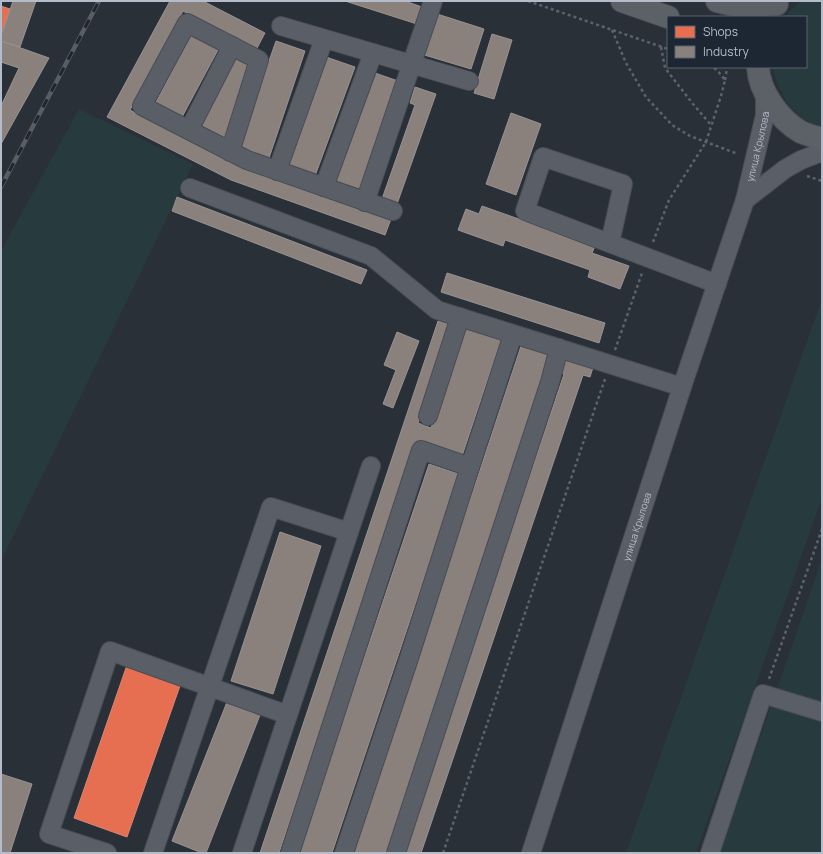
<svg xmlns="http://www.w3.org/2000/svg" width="823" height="854" font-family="Manrope,sans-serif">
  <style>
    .green { fill: #273a3e }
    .shops { fill: #e76f51; stroke: #d88675 }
    .industry { fill: #8a817c; stroke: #979393 }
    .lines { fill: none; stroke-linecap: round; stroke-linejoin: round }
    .minor-casing { stroke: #484c53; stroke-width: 20 }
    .major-casing { stroke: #484c55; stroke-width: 24 }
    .path { stroke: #5d636a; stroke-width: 2.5; stroke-dasharray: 3 3; stroke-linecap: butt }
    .minor { stroke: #5a5e66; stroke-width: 18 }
    .major { stroke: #5c6168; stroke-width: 22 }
    .rail-casing { stroke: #595d64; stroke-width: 4.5 }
    .rail { stroke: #1d2633; stroke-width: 3; stroke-dasharray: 9; stroke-linecap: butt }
    .labels { text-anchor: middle; stroke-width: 4; stroke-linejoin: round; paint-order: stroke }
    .street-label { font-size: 10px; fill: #b4bcc9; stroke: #1d2633 }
  </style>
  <rect width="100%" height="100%" fill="#2a3038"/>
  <g class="green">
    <path d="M 801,1 L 822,1 L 822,128 C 792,116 782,99 773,70 L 773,67 L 806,67 L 806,17 L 786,17 L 789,12 Z"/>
    <path d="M 79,109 L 193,164 L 1,561 L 1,251 Z"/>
    <path d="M 822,299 L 822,498 L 696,853 L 626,853 Z"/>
    <path d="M 822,559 L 822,853 L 720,853 Z"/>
  </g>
  <g class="shops">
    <path d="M 1,6 L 10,9 L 1,36 Z"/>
    <path d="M 127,665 L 181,683 L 127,837 L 74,818 Z"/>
  </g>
  <g class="industry">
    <path d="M 13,1 L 36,1 L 20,47 L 1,41 L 1,36 Z"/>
    <path d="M 170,1 L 203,1 L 265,33 L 256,50 L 183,11 L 130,110 L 242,167 L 391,219 L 385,235 L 231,180 L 107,117 Z"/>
    <path d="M 345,1 L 405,1 L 422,7 L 417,24 Z"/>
    <path d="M 434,13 L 484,29 L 471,69 L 421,54 Z"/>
    <path d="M 192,34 L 219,48 L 181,119 L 155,104 Z"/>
    <path d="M 492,34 L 512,40 L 494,99 L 474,93 Z"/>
    <path d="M 1,41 L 49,58 L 1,144 L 1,106 L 19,68 L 1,62 Z"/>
    <path d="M 276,41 L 305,51 L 269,158 L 239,147 Z"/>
    <path d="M 234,55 L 249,63 L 224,139 L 199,129 Z"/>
    <path d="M 326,57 L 355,67 L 315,176 L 286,166 Z"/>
    <path d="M 372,72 L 401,82 L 362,192 L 332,182 Z"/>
    <path d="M 415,87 L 436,94 L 397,204 L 382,199 L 415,105 L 410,103 Z"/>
    <path d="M 511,113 L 541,124 L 516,195 L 486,184 Z"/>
    <path d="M 177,197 L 367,270 L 361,284 L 172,211 Z"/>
    <path d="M 482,206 L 595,246 L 592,253 L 629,266 L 620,289 L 588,277 L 590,270 L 505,240 L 503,246 L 458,230 L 466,209 L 479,214 Z"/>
    <path d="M 447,273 L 605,323 L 599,343 L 441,292 Z"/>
    <path d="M 438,321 L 451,325 L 418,423 L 431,428 L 464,328 L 501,340 L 461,459 L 415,444 L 279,853 L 260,853 Z"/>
    <path d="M 397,332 L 419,341 L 393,408 L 383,404 L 396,370 L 384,365 Z"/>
    <path d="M 522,343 L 552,353 L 386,853 L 353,853 Z"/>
    <path d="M 563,356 L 595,361 L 590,377 L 583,375 L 421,853 L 403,853 L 564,374 L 557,372 Z"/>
    <path d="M 429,464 L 459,474 L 332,853 L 299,853 Z"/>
    <path d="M 280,532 L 321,546 L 273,694 L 231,681 Z"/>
    <path d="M 227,702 L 260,715 L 206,853 L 202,853 L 172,841 Z"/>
    <path d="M 1,774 L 32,784 L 10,853 L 1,853 Z"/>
  </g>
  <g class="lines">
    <g class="minor-casing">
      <g id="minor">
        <path d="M 281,26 L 469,81"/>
        <path d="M 189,130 L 232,46"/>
        <path d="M 230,152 L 259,60 L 187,23 L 142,106 L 247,160 L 393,211"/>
        <path d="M 277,171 L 324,39"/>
        <path d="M 324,187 L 373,53"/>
        <path d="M 190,188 L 371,256 L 437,310 L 682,387"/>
        <path d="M 745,200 L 785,169 L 801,160 L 822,152"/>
        <path d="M 365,202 L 433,1"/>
        <path d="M 610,243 L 623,184 L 543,157 L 525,211 L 717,284"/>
        <path d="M 428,416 L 460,317"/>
        <path d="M 107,853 L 49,834 L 110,651 L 288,715"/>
        <path d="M 153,853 L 271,507 L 349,532"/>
        <path d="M 242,853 L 371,466"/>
        <path d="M 290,853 L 421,450 L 470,467 L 513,334"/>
        <path d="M 344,853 L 409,658 L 470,467"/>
        <path d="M 396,853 L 550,382 L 559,348"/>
        <path id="s1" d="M 531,853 L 682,387 L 745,200 L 765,115 L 765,93"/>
        <path d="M 710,853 L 763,694 L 822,712"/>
      </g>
    </g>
    <g class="major-casing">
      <g id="major">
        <path d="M 622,1 L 668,17"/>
        <path d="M 717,1 L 742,7 L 777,4"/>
        <path d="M 758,67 C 759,92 780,120 801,132 C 808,135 815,137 822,139"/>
      </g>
    </g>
    <g class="path">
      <path d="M 528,1 L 668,49"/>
      <path d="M 612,30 L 626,63 L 646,97 L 672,125 L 690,136 L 738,154"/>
      <path d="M 661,47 L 665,68 L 693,104 L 711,125"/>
      <path d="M 725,80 L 727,69"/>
      <path d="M 807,176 L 822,181"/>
      <path d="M 653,242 L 669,200 L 706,142 L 721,96 L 725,80 L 717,70 L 712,67"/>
      <path d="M 615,350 L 642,273"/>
      <path d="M 769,679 L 822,529"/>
      <path d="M 443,853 L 605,379"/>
    </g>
    <use href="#minor" class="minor"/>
    <use href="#major" class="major"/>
    <g class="rail-casing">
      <path id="rail" d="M 1,187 L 99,1"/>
    </g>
    <use href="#rail" class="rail"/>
  </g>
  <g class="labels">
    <g class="street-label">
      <text dy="4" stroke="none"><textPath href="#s1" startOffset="742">улица Крылова</textPath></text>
      <text dy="4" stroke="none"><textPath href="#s1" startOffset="343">улица Крылова</textPath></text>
    </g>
  </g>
  <rect width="823" height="854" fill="none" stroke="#b4bcc9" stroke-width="4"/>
  <rect x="667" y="16" width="140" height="52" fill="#1d2633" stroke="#59626f"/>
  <rect x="675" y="26" width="20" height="12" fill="#e76f51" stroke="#59626f"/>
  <text x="703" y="36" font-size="12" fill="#b4bcc9">Shops</text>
  <rect x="675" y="46" width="20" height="12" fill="#8a817c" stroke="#59626f"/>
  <text x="703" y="56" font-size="12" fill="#b4bcc9">Industry</text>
</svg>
